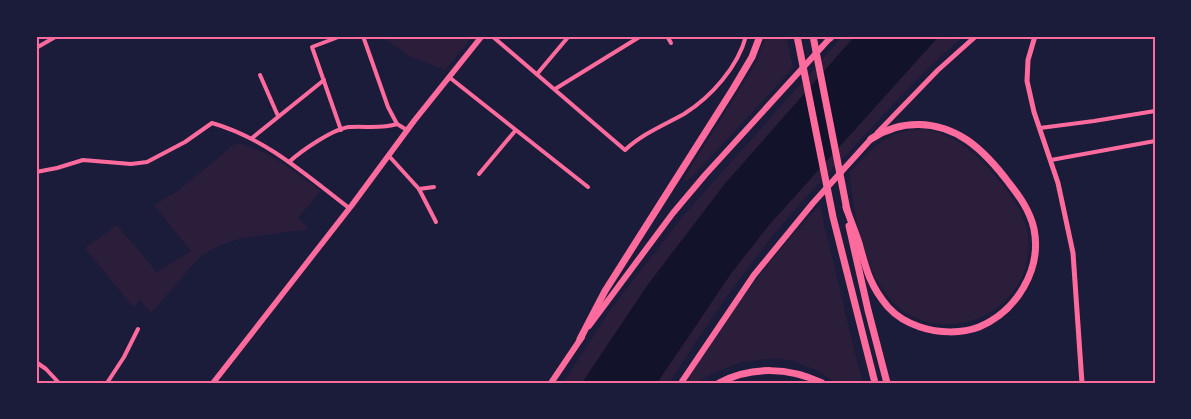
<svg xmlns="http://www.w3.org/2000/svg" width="1191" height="419" font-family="'Times New Roman',serif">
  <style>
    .green { fill: #2a1e3b }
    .water { fill: #12122b }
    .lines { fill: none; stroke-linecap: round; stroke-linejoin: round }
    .minor { stroke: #ff6b9d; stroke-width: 4 }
    .tertiary { stroke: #ff6b9d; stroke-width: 5 }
    .secondary { stroke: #ff6b9d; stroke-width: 5.5 }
    .primary { stroke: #ff6b9d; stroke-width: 6 }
    .motorway { stroke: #ff6b9d; stroke-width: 7 }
    .neatline { fill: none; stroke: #ff6b9d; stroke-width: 2 }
  </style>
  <rect width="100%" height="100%" fill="#1b1b3a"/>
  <g class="green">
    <path d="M 381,36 L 473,36 L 445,70 L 409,56 Z"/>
    <path d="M 766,36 L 786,36 L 793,68 L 691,178 L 687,181 L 684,180 L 684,178 L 745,81 L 756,62 Z"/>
    <path d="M 843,36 L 855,36 L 724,185 L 647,286 L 582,383 L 563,383 L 613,306 L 683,216 Z"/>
    <path d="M 939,36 L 964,36 C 926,67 893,105 859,141 C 830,172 799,203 772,237 C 735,283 701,333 669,383 L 657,383 L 732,272 L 769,225 Z"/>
    <path d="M 923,129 C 957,135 975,153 997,178 C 1009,193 1023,210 1027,230 C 1043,310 937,359 887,295 C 860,261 855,214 849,173 C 873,147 886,131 923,129 Z"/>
    <path d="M 236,143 C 268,149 295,172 321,191 L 298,218 L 310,229 L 242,238 L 218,246 L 200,257 L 151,313 L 140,300 L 133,307 L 85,248 L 117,225 L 157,272 L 191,251 L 154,205 L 179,190 Z"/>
    <path d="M 820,205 C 824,225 829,245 834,265 C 844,305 852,344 863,383 L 837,383 L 816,370 L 793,361 L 776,358 L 742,362 L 711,374 L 697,383 L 685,383 C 725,321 768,258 820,205 Z"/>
  </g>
  <path class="water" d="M 855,36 L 939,36 L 769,225 L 732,272 L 657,383 L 582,383 L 647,286 L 724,185 Z"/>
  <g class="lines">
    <g class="minor">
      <path d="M 223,36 L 233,36"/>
      <path d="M 363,36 L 388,107 L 397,124 L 407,130"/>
      <path d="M 492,36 L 625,150 C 642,134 664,125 684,114 C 711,97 738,67 746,36"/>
      <path d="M 667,36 L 671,43"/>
      <path d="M 36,48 L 57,36"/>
      <path d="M 537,74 L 569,36"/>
      <path d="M 260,75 L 278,116"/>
      <path d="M 449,77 L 588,187"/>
      <path d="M 555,89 L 641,36"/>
      <path d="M 1040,128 L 1094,121 L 1155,111"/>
      <path d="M 341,130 L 312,47 L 341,36"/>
      <path d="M 252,138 L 324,80"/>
      <path d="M 389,156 L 419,189 L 436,222"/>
      <path d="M 1051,160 L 1155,141"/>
      <path d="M 289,162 C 301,151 334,128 350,127 C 366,126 382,129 397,124"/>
      <path d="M 36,172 L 57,168 L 83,160 L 131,164 L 147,162 L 185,142 L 212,123 C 265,138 306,175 349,208"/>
      <path d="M 479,174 L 515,131"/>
      <path d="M 419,189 L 434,187"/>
      <path d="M 36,362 L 46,369 L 59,383"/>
      <path d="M 107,383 L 124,357 L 138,329"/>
    </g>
    <g class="tertiary">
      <path d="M 1035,36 L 1028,60 L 1027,81 L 1034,112 L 1058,183 L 1073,253 L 1082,383"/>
      <path d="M 877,133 L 938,70 L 976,36"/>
    </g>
    <path class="secondary" d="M 213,383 L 352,205 L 414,121 L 482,36"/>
    <g class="primary">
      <path d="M 589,326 L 673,213 L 705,175 L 830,38"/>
      <path d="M 551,383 L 582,337"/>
      <path d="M 681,383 L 754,275 L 813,203 L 871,139"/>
    </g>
    <g class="motorway">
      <path d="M 797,36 L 833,217 L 875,383"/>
      <path d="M 813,36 L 847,210"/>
      <path d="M 830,38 L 832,36"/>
      <path d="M 846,207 C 850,219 855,231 859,243 C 866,269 870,286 888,307 C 897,317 908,323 920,327 C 938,333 961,334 979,327 C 1017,311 1042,269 1034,229 C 1030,211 1020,197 1009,183 C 997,167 983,151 967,140 C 937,120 901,119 871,139"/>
      <path d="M 849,226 L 868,310 L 887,383"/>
      <path d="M 580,339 L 605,291 L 733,89 L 752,57 L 760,36"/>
      <path d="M 719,383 C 751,366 789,367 822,383"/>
    </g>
  </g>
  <rect width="1191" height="419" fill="none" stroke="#1b1b3a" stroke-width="75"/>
  <rect x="38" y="38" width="1116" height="344" class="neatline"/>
</svg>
